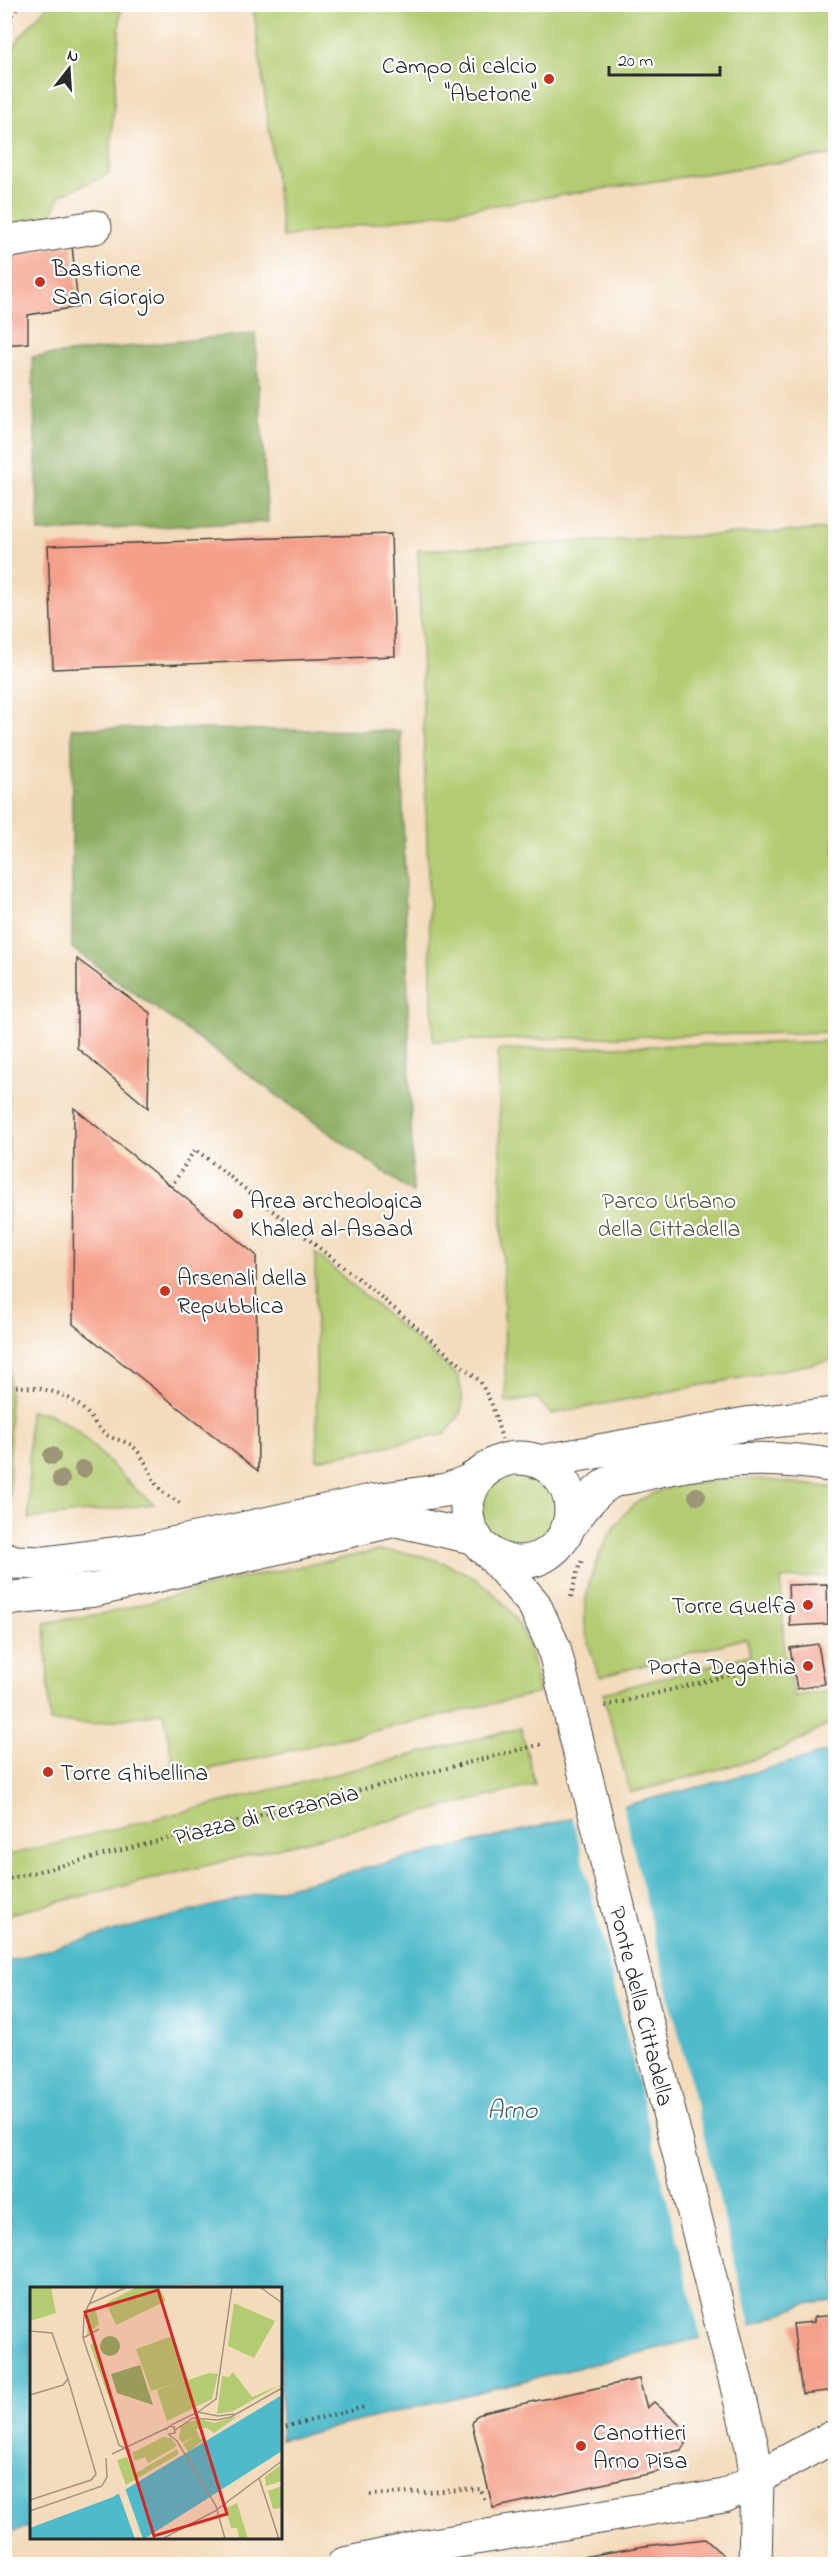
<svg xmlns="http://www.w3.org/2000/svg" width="840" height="2569" font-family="'Indie Flower',sans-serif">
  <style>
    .green { fill: #b3cb71; stroke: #6f7b4e; stroke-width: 1.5 }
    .forest { fill: #8eaf63; stroke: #5c6d47; stroke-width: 1.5 }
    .water { fill: #4fbaca; stroke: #3d727a; stroke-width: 1.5 }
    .pier { fill: #f3dbbb }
    .building { fill: #f4a08a }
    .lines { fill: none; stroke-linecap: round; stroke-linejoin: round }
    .minor-casing { stroke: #494541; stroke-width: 35 }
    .major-casing { stroke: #494541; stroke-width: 35 }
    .path { stroke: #494541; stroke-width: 4; stroke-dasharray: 1.5 4.5; stroke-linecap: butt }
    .minor { stroke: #fff; stroke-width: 33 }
    .major { stroke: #fff; stroke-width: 33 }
    .tree { fill: #9c9577 }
    .poi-dot { fill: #c8321e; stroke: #fff; stroke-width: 2 }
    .labels { text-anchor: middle; stroke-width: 4.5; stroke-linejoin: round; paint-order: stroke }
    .poi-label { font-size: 24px; fill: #2b2b2b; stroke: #fff; text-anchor: start }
    .park-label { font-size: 24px; fill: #545b40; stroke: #fff }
    .street-label { font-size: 24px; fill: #2b2b2b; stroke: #fff }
    .water-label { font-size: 26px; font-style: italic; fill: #39646b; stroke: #fff }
    .inset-road { fill: none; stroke: #a39581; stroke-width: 1.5 }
    .view { fill: #d62828; fill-opacity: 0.15; stroke: #d62828; stroke-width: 3 }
    .inset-edge { fill: none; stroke: #2b2b2b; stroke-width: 3 }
  </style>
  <rect width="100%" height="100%" fill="#fff"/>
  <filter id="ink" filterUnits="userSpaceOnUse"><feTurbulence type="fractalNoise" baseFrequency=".0167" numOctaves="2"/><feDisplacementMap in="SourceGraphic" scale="12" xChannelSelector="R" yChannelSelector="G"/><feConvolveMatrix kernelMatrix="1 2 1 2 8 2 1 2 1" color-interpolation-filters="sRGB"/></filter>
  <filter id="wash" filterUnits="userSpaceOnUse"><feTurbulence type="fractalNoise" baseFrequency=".008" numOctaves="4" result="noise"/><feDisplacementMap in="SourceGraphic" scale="24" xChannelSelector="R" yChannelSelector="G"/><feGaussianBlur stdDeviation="1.35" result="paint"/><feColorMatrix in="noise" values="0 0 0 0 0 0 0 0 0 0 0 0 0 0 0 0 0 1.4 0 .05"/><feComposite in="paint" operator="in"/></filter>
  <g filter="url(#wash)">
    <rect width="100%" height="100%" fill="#f3dbbb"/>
    <g class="green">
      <path d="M 48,5 L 121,5 L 109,174 L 60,195 L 52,216 L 36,223 L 5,230 L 5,63 L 20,37 Z"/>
      <path d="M 253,5 L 835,5 L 835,154 L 283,237 Z"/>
      <path d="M 4,352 L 5,352 L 10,1520 L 4,1519 Z"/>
      <path d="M 835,529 L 835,1032 L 433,1041 L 418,550 Z"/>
      <path d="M 835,1041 L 834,1360 L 551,1414 L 537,1398 L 506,1403 L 498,1050 Z"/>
      <path d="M 315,1253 L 458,1376 C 465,1404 465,1412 445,1434 L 317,1460 Z"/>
      <path d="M 29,1411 L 48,1413 L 76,1429 L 135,1489 L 154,1504 L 29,1519 Z"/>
      <circle cx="519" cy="1511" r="41"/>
      <path d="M 728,1479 L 762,1479 L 835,1488 L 835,1576 L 781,1579 L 784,1653 L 794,1696 L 831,1691 L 835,1701 L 835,1721 L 789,1746 L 756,1759 L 630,1793 L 603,1693 L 750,1655 L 746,1638 L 599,1677 C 594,1660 586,1642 585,1624 C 581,1587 607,1523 639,1501 C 663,1484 699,1482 728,1479 Z"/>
      <path d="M 378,1551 C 433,1551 488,1574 518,1623 C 531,1643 534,1670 539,1693 L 175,1777 L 164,1712 L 93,1724 L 50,1722 L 45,1623 L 112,1612 L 231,1580 Z"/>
      <path d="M 521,1728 L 535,1785 L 5,1915 L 5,1856 Z"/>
    </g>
    <g class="forest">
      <path d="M 255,333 L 268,522 L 39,532 L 32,357 Z"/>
      <path d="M 72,728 L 401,731 L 413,1193 L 72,948 Z"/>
    </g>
    <path class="water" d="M 835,1750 L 835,2301 L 805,2304 L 750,2326 L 281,2440 L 280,2288 L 32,2288 L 31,2527 L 5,2534 L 5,1962 C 279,1882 560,1828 835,1750 Z"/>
    <path class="pier" d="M 622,1803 L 751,2329 L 702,2341 L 572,1815 Z"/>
    <g id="blocks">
      <g class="building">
        <path d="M 72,245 L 78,307 L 28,315 L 28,343 L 4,345 L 4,257 Z"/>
        <path d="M 391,534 L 395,656 L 53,669 L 48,546 Z"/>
        <path d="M 77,959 L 150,1013 L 148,1108 L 77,1048 Z"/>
        <path d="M 74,1108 L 256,1255 L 258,1471 L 73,1324 Z"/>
        <path d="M 827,1584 L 828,1624 L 790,1626 L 788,1585 Z"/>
        <path d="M 836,1626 L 836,1652 L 834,1653 L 830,1627 Z"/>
        <path d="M 818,1644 L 825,1684 L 797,1689 L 790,1648 Z"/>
        <path d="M 836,2315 L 836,2390 L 802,2394 L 793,2324 L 814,2322 L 814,2317 Z"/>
        <path d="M 639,2379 L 647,2408 L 654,2402 L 683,2428 L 687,2441 L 681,2450 L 657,2455 L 662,2471 L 493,2508 L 472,2424 L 475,2417 L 483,2412 Z"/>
        <path d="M 705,2539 L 725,2557 L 724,2564 L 542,2564 L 645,2546 Z"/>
      </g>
    </g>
  </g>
  <g filter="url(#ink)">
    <use href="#blocks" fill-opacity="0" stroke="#494541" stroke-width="1.5"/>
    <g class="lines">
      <g class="minor-casing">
        <g id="minor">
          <path d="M 4,242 L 95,227"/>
          <path d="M 540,1462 L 746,1424 L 836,1414"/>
          <path d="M 568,1527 C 580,1512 592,1493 609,1483 C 616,1479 626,1478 635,1476 C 700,1458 770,1454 836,1466"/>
          <path d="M 344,2564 L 422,2547 L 724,2496 C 762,2477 797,2454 836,2436"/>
        </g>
      </g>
      <g class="major-casing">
        <g id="major">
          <circle cx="519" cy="1510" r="52"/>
          <path d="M 488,1551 L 534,1604 L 554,1648 L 752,2447 L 757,2480 L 755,2564"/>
          <path d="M 4,1558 L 15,1562 L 45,1563 L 149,1549 L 376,1500 L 446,1490 L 467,1482 L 485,1471"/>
          <path d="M 4,1599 L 95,1590 L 396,1520 L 476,1538"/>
        </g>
      </g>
      <g class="path">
        <path d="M 4,24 L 20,4"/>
        <path d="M 171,1187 L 195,1149 L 376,1293 L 480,1381 L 492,1405 L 502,1439"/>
        <path d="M 4,1386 C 34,1387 64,1388 86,1412 C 92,1418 97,1427 104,1433 C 115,1442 130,1439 139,1453 C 159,1480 146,1485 182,1504"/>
        <path d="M 571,1597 L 577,1572 L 583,1558"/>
        <path d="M 605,1706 L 759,1668"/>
        <path d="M 4,1880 L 542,1744"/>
        <path d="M 280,2428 L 365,2407"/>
        <path d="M 370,2495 L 481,2489 L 485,2501"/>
      </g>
      <use href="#minor" class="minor"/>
      <use href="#major" class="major"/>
    </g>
    <g class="tree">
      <circle cx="52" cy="1456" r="9"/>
      <circle cx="83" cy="1469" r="9"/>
      <circle cx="61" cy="1479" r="9"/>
      <circle cx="697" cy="1496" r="9"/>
    </g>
  </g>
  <g class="poi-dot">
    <circle cx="549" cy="79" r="6"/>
    <circle cx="40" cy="282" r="6"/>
    <circle cx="238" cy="1214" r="6"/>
    <circle cx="165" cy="1291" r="6"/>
    <circle cx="808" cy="1605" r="6"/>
    <circle cx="808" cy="1666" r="6"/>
    <circle cx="48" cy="1772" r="6"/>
    <circle cx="581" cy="2446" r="6"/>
  </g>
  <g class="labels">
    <g class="poi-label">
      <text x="537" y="73" text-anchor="end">Campo di calcio<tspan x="537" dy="28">"Abetone"</tspan></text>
      <text x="52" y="276">Bastione<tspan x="52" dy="28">San Giorgio</tspan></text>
      <text x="250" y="1208">Area archeologica<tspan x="250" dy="28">Khaled al-Asaad</tspan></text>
      <text x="177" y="1285">Arsenali della<tspan x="177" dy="28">Repubblica</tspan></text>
      <text x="796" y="1613" text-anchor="end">Torre Guelfa</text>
      <text x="796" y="1674" text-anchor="end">Porta Degathia</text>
      <text x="60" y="1780">Torre Ghibellina</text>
      <text x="593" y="2440">Canottieri<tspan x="593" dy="28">Arno Pisa</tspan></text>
    </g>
    <g class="park-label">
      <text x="669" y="1208">Parco Urbano<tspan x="669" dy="28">della Cittadella</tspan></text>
    </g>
    <g class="street-label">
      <text transform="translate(266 1814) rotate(-14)" y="8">Piazza di Terzanaia</text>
      <text transform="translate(642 2006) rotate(76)" y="8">Ponte della Cittadella</text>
    </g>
    <g class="water-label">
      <text x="512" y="2118">Arno</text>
    </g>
  </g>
  <g transform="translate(30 2287)">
    <rect width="252" height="252" fill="#f3dbbb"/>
    <path d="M 0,0 L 21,0 L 26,26 L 0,34 ZM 107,0 L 129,0 L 136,14 L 86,38 L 76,16 ZM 204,16 L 245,34 L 224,71 L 198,59 ZM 65,19 L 69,37 L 57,48 L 58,28 ZM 142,49 L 158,93 L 179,86 L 188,87 L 182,112 L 137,134 L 127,103 L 148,96 L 121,104 L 106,62 ZM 65,56 L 96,158 L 60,58 ZM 203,85 L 222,110 L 252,97 L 203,124 L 187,127 L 192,89 L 199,90 ZM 208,129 L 184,146 L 177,141 L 166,142 L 170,152 L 174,153 L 158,165 L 153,157 L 165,149 L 152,156 L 149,151 L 151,139 L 158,135 L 170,132 L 184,136 ZM 133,150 L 141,151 L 147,159 L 118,176 L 115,170 L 105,174 L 102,166 ZM 147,162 L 149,167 L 96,198 L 87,173 L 97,170 L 104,187 ZM 252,177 L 252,194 L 236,199 L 235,190 ZM 252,199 L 252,221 L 243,222 L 238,204 ZM 207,216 L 218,252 L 203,252 L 209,250 L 207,241 L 201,241 L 195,222 Z" fill="#b3cb71"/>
    <path d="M70 59a10 10 0 1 1 20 0a10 10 0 1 1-20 0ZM 110,78 L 123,118 L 87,106 L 81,87 Z" fill="#8eaf63"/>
    <path d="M 252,108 L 252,164 L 114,252 L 0,252 L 0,241 L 83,210 Z" fill="#4fbaca"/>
    <path d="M 95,201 L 113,252 L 105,252 L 88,204 Z" fill="#f3dbbb"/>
    <path class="inset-road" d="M 67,0 L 54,28 L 53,51 L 89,158 L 100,164M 230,0 L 252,16M 59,17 L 97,0M 0,44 L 22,46 L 38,92 L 33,98 L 0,108M 53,51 L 69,42M 168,125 L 186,112 L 202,0M 141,138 L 168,125 L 188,129 L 204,127M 136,143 L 139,139 L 144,140 L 145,146 L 139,147M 145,143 L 163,131 L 187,133 L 201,130 L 252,101M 138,147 L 147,154 L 186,219 L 195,252M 82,167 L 137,141M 229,191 L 249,252M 0,213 L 61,193 L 66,187 L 38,92M 0,224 L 72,199 L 77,190 L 76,171M 132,252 L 185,224 L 252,174"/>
    <path class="view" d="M 128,3 L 197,227 L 124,249 L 55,25 Z"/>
    <rect width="252" height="252" class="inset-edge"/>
  </g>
  <rect width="840" height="2569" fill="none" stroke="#fff" stroke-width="24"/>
  <g transform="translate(69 69) rotate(17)" stroke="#ffffff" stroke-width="4.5" paint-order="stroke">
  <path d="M0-4.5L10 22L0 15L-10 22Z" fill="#2b2b2b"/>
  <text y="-9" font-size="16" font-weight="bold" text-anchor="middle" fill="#2b2b2b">N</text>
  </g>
  <path d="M609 66v9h111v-9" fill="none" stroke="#2b2b2b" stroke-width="3"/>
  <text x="618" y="66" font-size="18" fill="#2b2b2b" stroke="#ffffff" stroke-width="4.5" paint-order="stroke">20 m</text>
</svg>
